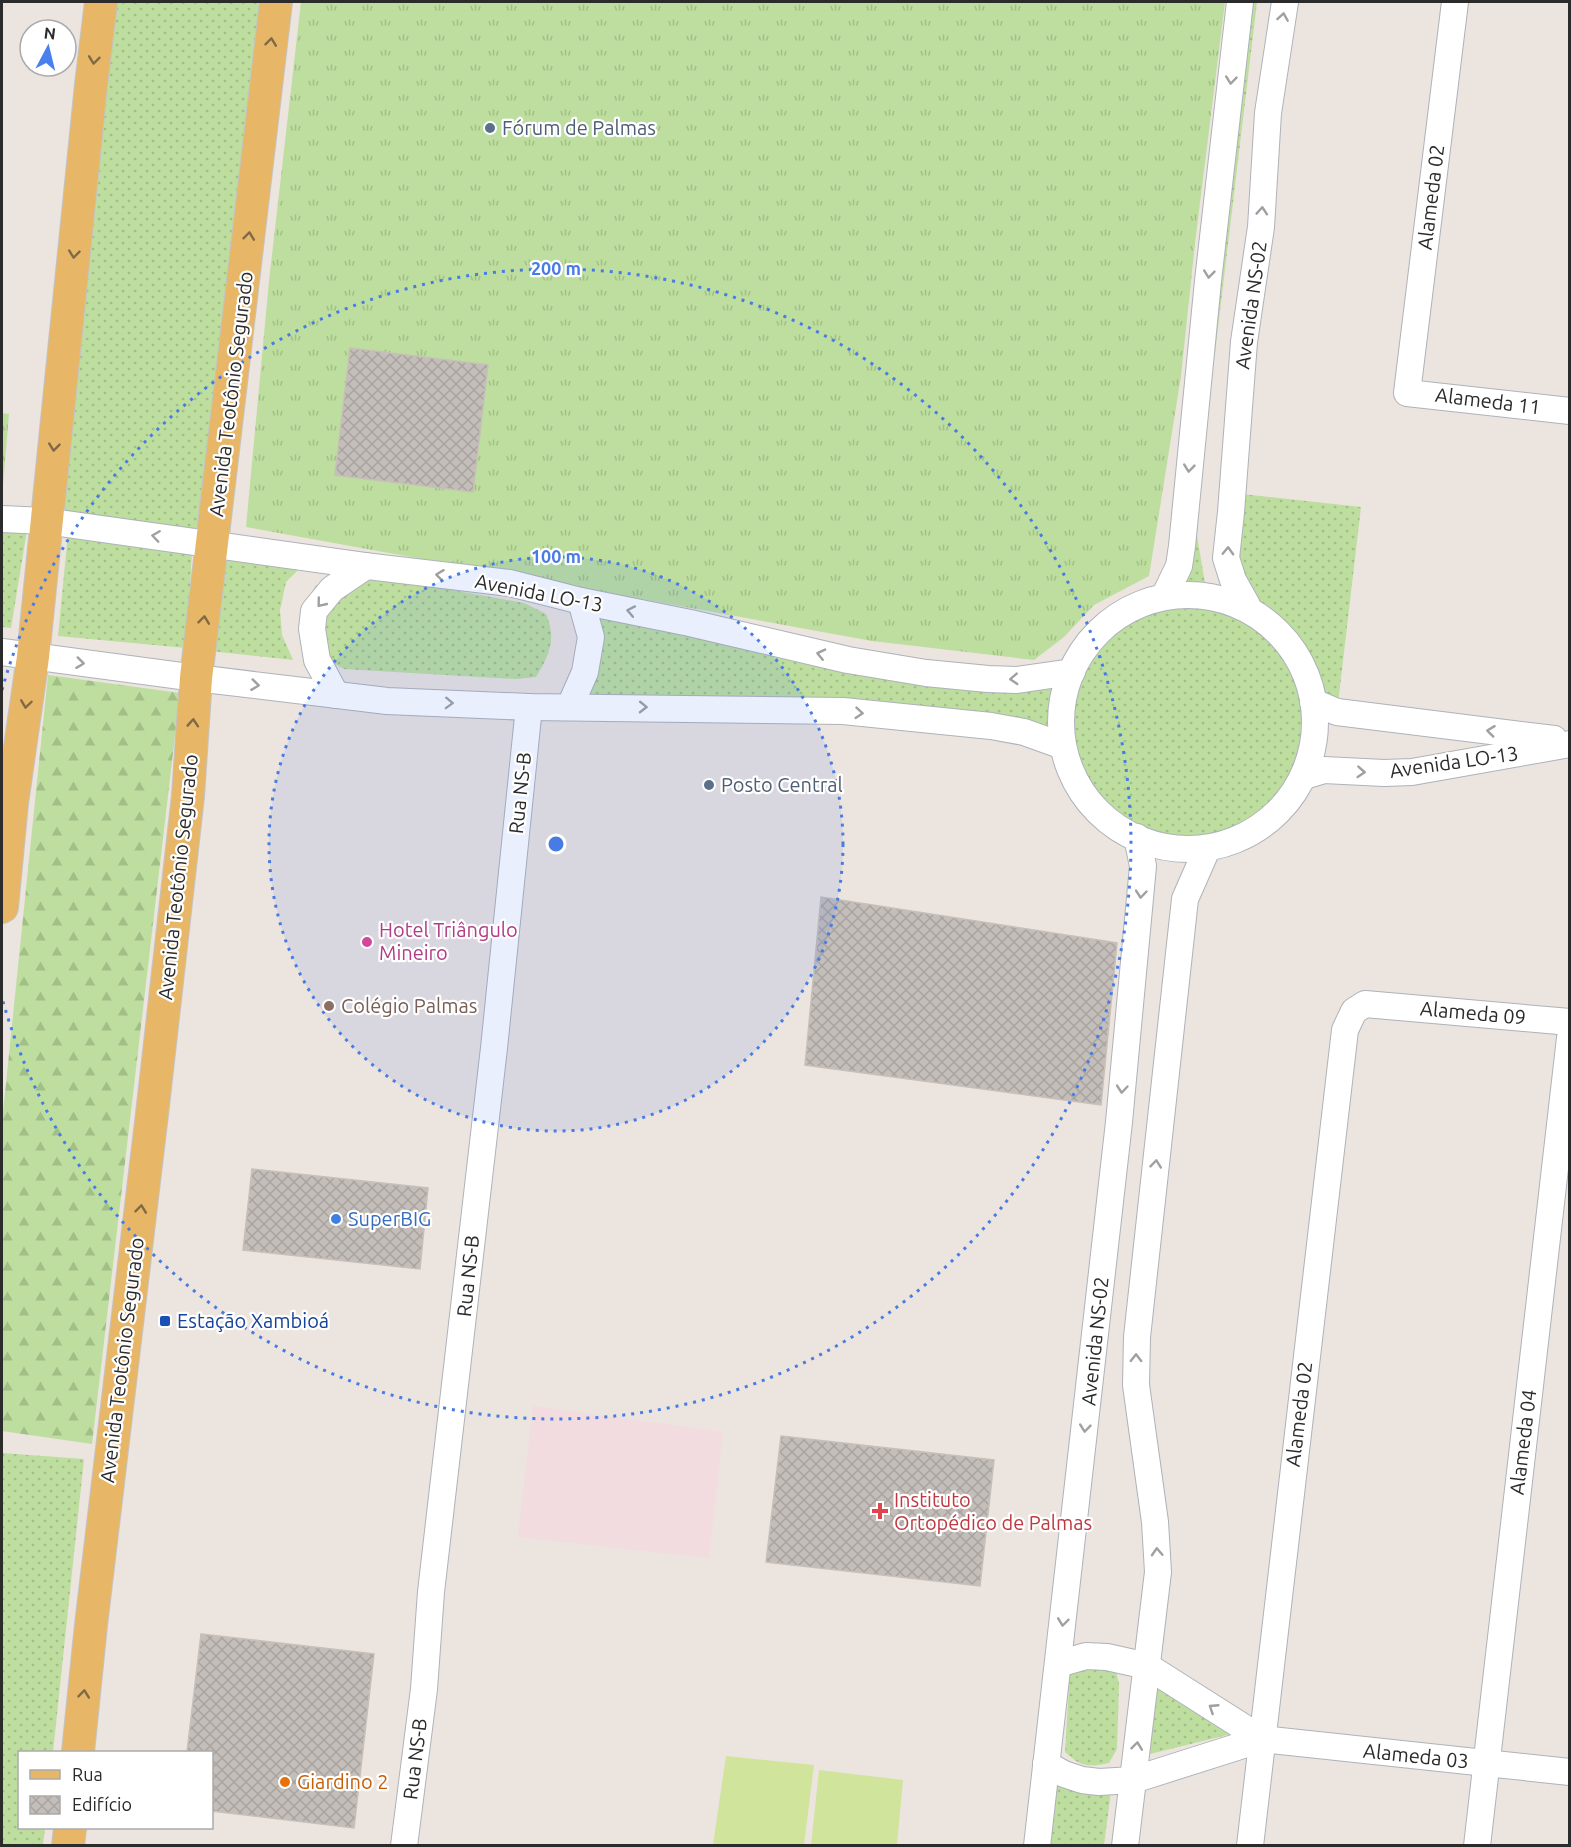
<svg xmlns="http://www.w3.org/2000/svg" width="1571" height="1847" font-family="Ubuntu,sans-serif">
  <style>
    .medical { fill: #f2dce0 }
    .grass { fill: url(#grass-tufts) }
    .forest { fill: url(#forest-firs) }
    .garden { fill: url(#garden-dots) }
    .pitch { fill: #d0e59b }
    .building { fill: url(#building-cross-hatch); stroke: #c7bfb8; stroke-width: 1.5 }
    .lines { fill: none; stroke-linecap: round; stroke-linejoin: round }
    .minor-casing { stroke: #aeb2ba; stroke-width: 28 }
    .major-casing { stroke: #c4c4c4; stroke-width: 34 }
    .minor { stroke: #fff; stroke-width: 26 }
    .major { stroke: #e7b767; stroke-width: 32 }
    .oneway { stroke: #a0a0a0 }
    .oneway2 { stroke: #806a46 }
    .ring { fill: none; stroke: #487ce4; stroke-width: 3; stroke-dasharray: 3 6 }
    .service-dot { fill: #5c6f8a; stroke: #fff; stroke-width: 2 }
    .hotel-dot { fill: #d1479c; stroke: #fff; stroke-width: 2 }
    .education-dot { fill: #8d6e63; stroke: #fff; stroke-width: 2 }
    .shop-dot { fill: #3f7fe0; stroke: #fff; stroke-width: 2 }
    .transit-dot { fill: #1a4fb4; stroke: #fff; stroke-width: 2 }
    .health-dot { fill: #e0444e; stroke: #fff; stroke-width: 2 }
    .food-dot { fill: #e8710a; stroke: #fff; stroke-width: 2 }
    .labels { text-anchor: middle; stroke-width: 4.5; stroke-linejoin: round; paint-order: stroke }
    .service-label { font-size: 20px; fill: #4e5e75; stroke: #fff; text-anchor: start }
    .street-label { font-size: 20px; fill: #2b2b2b; stroke: #fff }
    .hotel-label { font-size: 20px; fill: #b23c85; stroke: #fff; text-anchor: start }
    .education-label { font-size: 20px; fill: #785e54; stroke: #fff; text-anchor: start }
    .shop-label { font-size: 20px; fill: #366cbe; stroke: #fff; text-anchor: start }
    .transit-label { font-size: 20px; fill: #164399; stroke: #fff; text-anchor: start }
    .health-label { font-size: 20px; fill: #be3a42; stroke: #fff; text-anchor: start }
    .food-label { font-size: 20px; fill: #c56008; stroke: #fff; text-anchor: start }
    .centre { fill: #487ce4; stroke: #fff; stroke-width: 3 }
    .ring-label { font-size: 18px; text-anchor: middle; font-weight: bold; fill: #487ce4; stroke: #fff; stroke-width: 4.5; stroke-linejoin: round; paint-order: stroke }
  </style>
  <defs>
    <pattern id="grass-tufts" width="24" height="20" patternUnits="userSpaceOnUse" patternTransform="scale(1.5)"><rect width="24" height="20" fill="#bdde9e"/><path d="M3 7l-1-3M5 7V3M7 7l1-3M15 17l-1-3M17 17v-4M19 17l1-3" fill="none" stroke="#a3bf88"/></pattern>
    <pattern id="forest-firs" width="22" height="20" patternUnits="userSpaceOnUse" patternTransform="scale(1.5)"><rect width="22" height="20" fill="#bdde9e"/><path d="M5 1l3.5 6h-7zM16 11l3.5 6h-7z" fill="#a3bf88"/></pattern>
    <pattern id="garden-dots" width="8" height="8" patternUnits="userSpaceOnUse" patternTransform="scale(1.5)"><rect width="8" height="8" fill="#bdde9e"/><path d="M2 2h.1M6 6h.1" fill="none" stroke="#a3bf88" stroke-width="1.8" stroke-linecap="round"/></pattern>
    <pattern id="building-cross-hatch" width="8" height="8" patternUnits="userSpaceOnUse" patternTransform="scale(1.5)"><rect width="8" height="8" fill="#c4beba"/><path d="M0 0l8 8M0 8l8-8" fill="none" stroke="#a9a3a0"/></pattern>
  </defs>
  <rect width="100%" height="100%" fill="#ece4de"/>
  <path class="medical" d="M 533,1406 L 723,1432 L 709,1558 L 518,1537 Z"/>
  <g class="grass">
    <path d="M 301,2 L 1225,2 L 1195,243 L 1181,376 L 1149,576 L 1094,605 L 1064,637 L 1034,660 L 872,641 L 246,527 L 269,281 Z"/>
    <path d="M 2,413 L 9,414 L 2,497 Z"/>
  </g>
  <path class="forest" d="M 48,675 L 180,693 L 92,1444 L 2,1431 L 2,1122 Z"/>
  <g class="garden">
    <path d="M 103,2 L 276,2 L 214,544 L 49,513 Z"/>
    <path d="M 1242,2 L 1257,2 L 1203,453 L 1197,536 L 1205,583 L 1161,578 L 1180,519 Z"/>
    <path d="M 1232,493 L 1361,507 L 1337,712 L 1313,703 L 1314,741 L 1280,810 L 1233,842 L 1207,849 L 1137,837 L 1077,783 L 1063,746 L 973,723 L 570,706 L 582,614 L 881,672 L 1072,672 L 1112,620 L 1165,595 L 1246,604 L 1233,580 Z"/>
    <path d="M 2,528 L 27,530 L 11,628 L 2,627 Z"/>
    <path d="M 68,534 L 192,553 L 186,648 L 58,636 Z"/>
    <path d="M 219,556 L 303,565 L 286,582 L 280,610 L 282,635 L 293,660 L 210,651 Z"/>
    <path d="M 353,572 L 524,603 L 546,614 C 557,640 549,655 536,677 L 516,679 L 344,669 L 319,655 L 306,608 L 315,586 L 335,574 Z"/>
    <path d="M 2,1453 L 84,1459 L 53,1752 L 20,1752 L 20,1828 L 45,1828 L 43,1845 L 2,1845 Z"/>
    <path d="M 1115,1667 L 1119,1684 L 1117,1749 L 1109,1763 C 1088,1768 1080,1766 1065,1752 L 1070,1669 Z"/>
    <path d="M 1154,1686 L 1235,1733 L 1146,1755 Z"/>
    <path d="M 1054,1785 L 1111,1791 L 1104,1845 L 1047,1846 Z"/>
  </g>
  <g class="pitch">
    <path d="M 726,1756 L 814,1765 L 804,1845 L 713,1845 Z"/>
    <path d="M 819,1770 L 903,1780 L 897,1845 L 811,1845 Z"/>
  </g>
  <g class="building">
    <path d="M 350,348 L 488,365 L 473,492 L 335,475 Z"/>
    <path d="M 821,897 L 1117,943 L 1101,1105 L 805,1065 Z"/>
    <path d="M 252,1169 L 428,1188 L 420,1269 L 243,1250 Z"/>
    <path d="M 781,1436 L 994,1460 L 980,1586 L 766,1562 Z"/>
    <path d="M 201,1634 L 374,1654 L 354,1828 L 212,1811 L 212,1752 L 187,1752 Z"/>
  </g>
  <g class="lines">
    <g class="minor-casing">
      <g id="minor">
        <path d="M 1455,2 L 1407,393 L 1570,411"/>
        <path d="M 2,519 L 45,521 L 366,566 L 510,583 L 581,601 L 690,623 L 848,660 L 926,673 L 988,679 L 1017,680 L 1072,672"/>
        <path d="M 1165,595 L 1179,566 L 1182,546 L 1208,281 L 1240,2"/>
        <circle cx="1188" cy="722" r="127"/>
        <path d="M 1247,605 L 1233,580 L 1226,558 L 1231,512 L 1244,342 L 1261,227 L 1268,113 L 1285,2"/>
        <path d="M 2,652 L 196,678 L 387,701 L 529,707 L 843,711 L 991,726 L 1024,732 L 1063,746"/>
        <path d="M 336,695 L 317,660 L 312,629 L 314,611 L 332,589 L 366,566"/>
        <path d="M 1313,702 L 1337,712 L 1554,739"/>
        <path d="M 570,706 L 585,672 L 591,637 L 581,601"/>
        <path d="M 1304,776 L 1324,770 L 1384,773 L 1412,772 L 1570,744"/>
        <path d="M 1058,1664 L 1086,1656 L 1107,1657 L 1147,1666 L 1262,1739"/>
        <path d="M 1046,1764 L 1064,1774 L 1082,1780 L 1099,1782 L 1133,1780 L 1262,1739 L 1570,1772"/>
        <path d="M 404,1846 L 424,1689 L 431,1592 L 494,1048 L 529,707"/>
        <path d="M 1037,1846 L 1119,1122 L 1143,866 L 1137,837"/>
        <path d="M 1125,1846 L 1158,1572 L 1155,1522 L 1136,1385 L 1137,1337 L 1185,899 L 1207,849"/>
        <path d="M 1250,1846 L 1345,1030 L 1354,1011 L 1365,1004 L 1570,1022"/>
        <path d="M 1477,1846 L 1570,1038"/>
      </g>
    </g>
    <g class="major-casing">
      <g id="major">
        <path d="M 2,907 L 12,803 L 33,657 L 91,85 L 101,2"/>
        <path d="M 78,1752 L 91,1625 L 152,1114 L 188,796 L 196,678 L 276,2"/>
        <path d="M 68,1846 L 70,1828"/>
      </g>
    </g>
    <use href="#minor" class="minor"/>
    <use href="#major" class="major"/>
  </g>
  <defs><path id="oneway-chevron" d="M-2-3.5L2.5 0L-2 3.5" fill="none" stroke-width="1.6" stroke-linecap="round" stroke-linejoin="round" transform="scale(1.5)"/></defs>
  <g class="oneway">
    <use href="#oneway-chevron" transform="translate(1283 17) rotate(-81)"/>
    <use href="#oneway-chevron" transform="translate(1231 80) rotate(96)"/>
    <use href="#oneway-chevron" transform="translate(1262 211) rotate(-86)"/>
    <use href="#oneway-chevron" transform="translate(1209 274) rotate(96)"/>
    <use href="#oneway-chevron" transform="translate(1189 468) rotate(96)"/>
    <use href="#oneway-chevron" transform="translate(156 536) rotate(-172)"/>
    <use href="#oneway-chevron" transform="translate(1228 551) rotate(-88)"/>
    <use href="#oneway-chevron" transform="translate(440 575) rotate(-173)"/>
    <use href="#oneway-chevron" transform="translate(321 603) rotate(129)"/>
    <use href="#oneway-chevron" transform="translate(631 611) rotate(-169)"/>
    <use href="#oneway-chevron" transform="translate(821 654) rotate(-167)"/>
    <use href="#oneway-chevron" transform="translate(80 663) rotate(7)"/>
    <use href="#oneway-chevron" transform="translate(1014 679) rotate(177)"/>
    <use href="#oneway-chevron" transform="translate(255 685) rotate(7)"/>
    <use href="#oneway-chevron" transform="translate(449 703) rotate(2)"/>
    <use href="#oneway-chevron" transform="translate(643 707) rotate(1)"/>
    <use href="#oneway-chevron" transform="translate(859 713) rotate(5)"/>
    <use href="#oneway-chevron" transform="translate(1491 731) rotate(-173)"/>
    <use href="#oneway-chevron" transform="translate(1361 772) rotate(4)"/>
    <use href="#oneway-chevron" transform="translate(1141 894) rotate(95)"/>
    <use href="#oneway-chevron" transform="translate(1122 1089) rotate(95)"/>
    <use href="#oneway-chevron" transform="translate(1156 1164) rotate(-84)"/>
    <use href="#oneway-chevron" transform="translate(1136 1358) rotate(-89)"/>
    <use href="#oneway-chevron" transform="translate(1085 1428) rotate(96)"/>
    <use href="#oneway-chevron" transform="translate(1157 1552) rotate(-93)"/>
    <use href="#oneway-chevron" transform="translate(1063 1622) rotate(97)"/>
    <use href="#oneway-chevron" transform="translate(1213 1708) rotate(-147)"/>
    <use href="#oneway-chevron" transform="translate(1137 1746) rotate(-83)"/>
  </g>
  <g class="oneway2">
    <use href="#oneway-chevron" transform="translate(271 42) rotate(-83)"/>
    <use href="#oneway-chevron" transform="translate(94 60) rotate(97)"/>
    <use href="#oneway-chevron" transform="translate(249 236) rotate(-83)"/>
    <use href="#oneway-chevron" transform="translate(74 254) rotate(96)"/>
    <use href="#oneway-chevron" transform="translate(54 447) rotate(96)"/>
    <use href="#oneway-chevron" transform="translate(204 620) rotate(-83)"/>
    <use href="#oneway-chevron" transform="translate(26 704) rotate(98)"/>
    <use href="#oneway-chevron" transform="translate(193 723) rotate(-86)"/>
    <use href="#oneway-chevron" transform="translate(141 1209) rotate(-83)"/>
    <use href="#oneway-chevron" transform="translate(84 1694) rotate(-84)"/>
  </g>
  <circle cx="556" cy="844" r="287" fill="#487ce4" fill-opacity=".12"/>
  <g class="ring">
    <circle cx="556" cy="844" r="287"/>
    <path d="M2 690A575 575 0 1 1 2 998"/>
  </g>
  <g class="service-dot">
    <circle cx="490" cy="128" r="6"/>
    <circle cx="709" cy="785" r="6"/>
  </g>
  <circle class="hotel-dot" cx="367" cy="942" r="6"/>
  <circle class="education-dot" cx="329" cy="1006" r="6"/>
  <circle class="shop-dot" cx="336" cy="1219" r="6"/>
  <rect class="transit-dot" x="159" y="1315" width="12" height="12" rx="3"/>
  <path class="health-dot" d="M877 1502h6v6h6v6h-6v6h-6v-6h-6v-6h6z"/>
  <circle class="food-dot" cx="285" cy="1782" r="6"/>
  <g class="labels">
    <g class="service-label">
      <text x="502" y="135">Fórum de Palmas</text>
      <text x="721" y="792">Posto Central</text>
    </g>
    <g class="street-label">
      <text transform="translate(1431 197) rotate(-83)" y="7">Alameda 02</text>
      <text transform="translate(1251 305) rotate(-82)" y="7">Avenida NS-02</text>
      <text transform="translate(231 394) rotate(-83)" y="7">Avenida Teotônio Segurado</text>
      <text transform="translate(1488 401) rotate(7)" y="7">Alameda 11</text>
      <text transform="translate(539 593) rotate(11)" y="7">Avenida LO-13</text>
      <text transform="translate(1454 762) rotate(-8)" y="7">Avenida LO-13</text>
      <text transform="translate(520 793) rotate(-84)" y="7">Rua NS-B</text>
      <text transform="translate(178 877) rotate(-84)" y="7">Avenida Teotônio Segurado</text>
      <text transform="translate(1473 1013) rotate(5)" y="7">Alameda 09</text>
      <text transform="translate(468 1276) rotate(-84)" y="7">Rua NS-B</text>
      <text transform="translate(1095 1341) rotate(-84)" y="7">Avenida NS-02</text>
      <text transform="translate(122 1360) rotate(-83)" y="7">Avenida Teotônio Segurado</text>
      <text transform="translate(1299 1414) rotate(-83)" y="7">Alameda 02</text>
      <text transform="translate(1523 1442) rotate(-83)" y="7">Alameda 04</text>
      <text transform="translate(1416 1756) rotate(6)" y="7">Alameda 03</text>
      <text transform="translate(415 1759) rotate(-83)" y="7">Rua NS-B</text>
    </g>
    <g class="hotel-label">
      <text x="379" y="937">Hotel Triângulo<tspan x="379" dy="23">Mineiro</tspan></text>
    </g>
    <g class="education-label">
      <text x="341" y="1013">Colégio Palmas</text>
    </g>
    <g class="shop-label">
      <text x="348" y="1226">SuperBIG</text>
    </g>
    <g class="transit-label">
      <text x="177" y="1328">Estação Xambioá</text>
    </g>
    <g class="health-label">
      <text x="894" y="1507">Instituto<tspan x="894" dy="23">Ortopédico de Palmas</tspan></text>
    </g>
    <g class="food-label">
      <text x="297" y="1789">Giardino 2</text>
    </g>
  </g>
  <circle cx="556" cy="844" r="9" class="centre"/>
  <g class="ring-label">
    <text x="556" y="275">200 m</text>
    <text x="556" y="563">100 m</text>
  </g>
  <rect width="1571" height="1847" fill="none" stroke="#2b2b2b" stroke-width="6"/>
  <rect x="18" y="1751" width="195" height="78" fill="#ffffff" stroke="#aaaaaa" stroke-width="1.5"/>
  <rect x="30" y="1770" width="30" height="9" fill="#e7b767" stroke="#aaaaaa" stroke-width="1.5"/>
  <text x="72" y="1781" font-size="18" fill="#2b2b2b">Rua</text>
  <rect x="30" y="1796" width="30" height="18" fill="url(#building-cross-hatch)" stroke="#aaaaaa" stroke-width="1.5"/>
  <text x="72" y="1811" font-size="18" fill="#2b2b2b">Edifício</text>
  <g transform="translate(48 48) rotate(7)"><circle r="28" fill="#ffffff" stroke="#aaaaaa" stroke-width="1.5"/>
  <path d="M0-4.5L10 22L0 15L-10 22Z" fill="#4980ee"/>
  <text y="-9" font-size="16" font-weight="bold" text-anchor="middle" fill="#2b2b2b">N</text>
  </g>
</svg>
